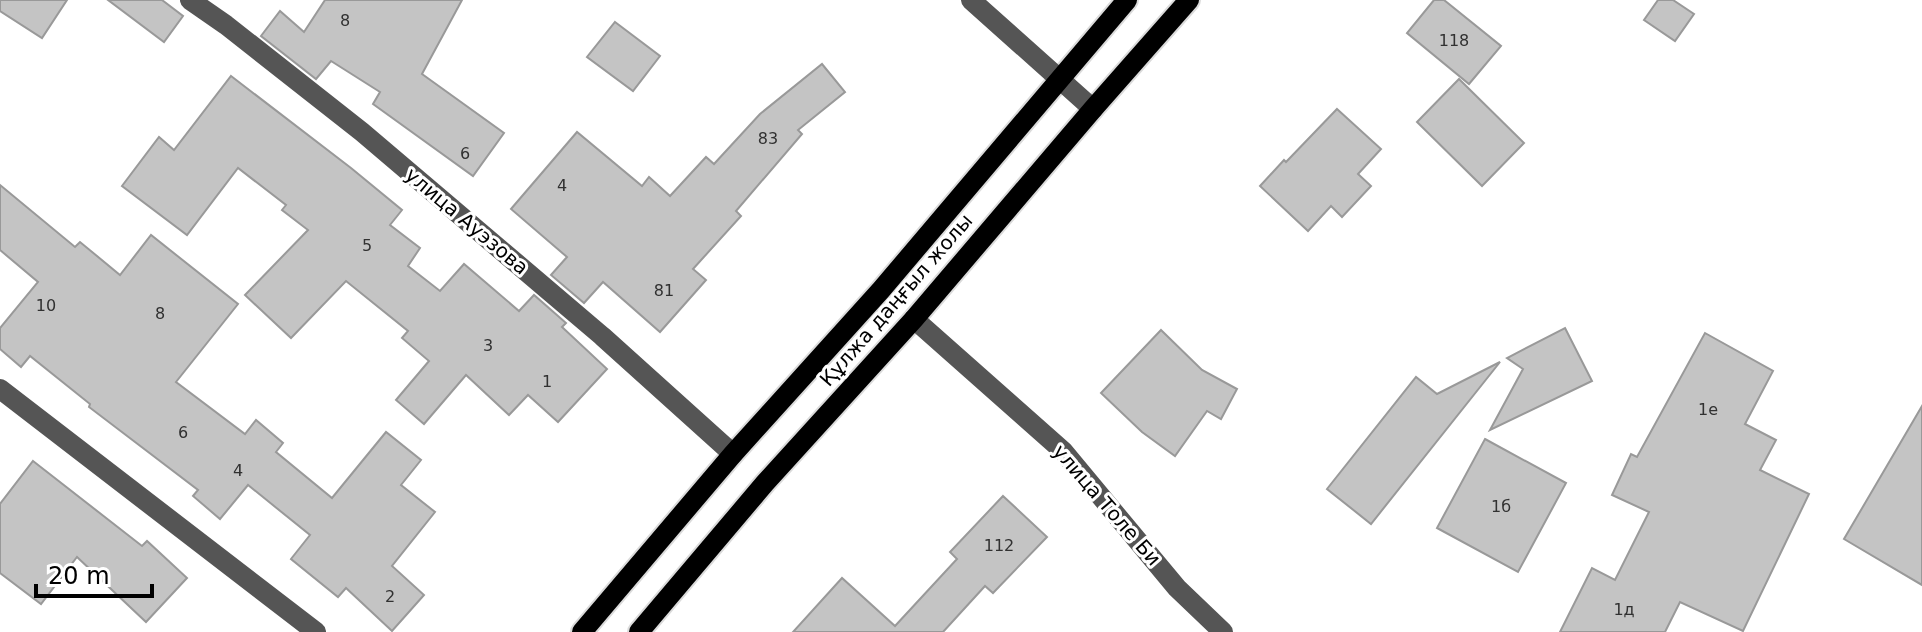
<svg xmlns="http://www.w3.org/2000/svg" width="1922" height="632" font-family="'DejaVu Sans',sans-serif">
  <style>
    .building { fill: #c4c4c4; stroke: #999; stroke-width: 2 }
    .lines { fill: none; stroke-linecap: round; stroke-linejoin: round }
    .major-casing { stroke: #dbdbdb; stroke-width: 24 }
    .minor { stroke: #555; stroke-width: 20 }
    .major { stroke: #000; stroke-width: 20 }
    .labels { text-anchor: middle; stroke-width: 6; stroke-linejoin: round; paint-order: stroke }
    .number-label { font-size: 16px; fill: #313131 }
    .street-label { font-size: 20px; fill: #000; stroke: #fff }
  </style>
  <rect width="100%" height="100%" fill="#fff"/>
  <g class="building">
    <path d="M 0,0 L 67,0 L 42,38 L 0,11 Z"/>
    <path d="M 108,0 L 162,0 L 183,16 L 164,42 Z"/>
    <path d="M 325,0 L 462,0 L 422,74 L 504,133 L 473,176 L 373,104 L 380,92 L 331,61 L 316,79 L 261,36 L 280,11 L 304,32 Z"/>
    <path d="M 1434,0 L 1444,0 L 1501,46 L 1469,84 L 1407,33 Z"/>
    <path d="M 1658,0 L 1673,0 L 1694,14 L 1675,41 L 1644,20 Z"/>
    <path d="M 615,22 L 660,56 L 633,91 L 587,57 Z"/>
    <path d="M 822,64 L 845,92 L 798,130 L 802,134 L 736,211 L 741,216 L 693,269 L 706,280 L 660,332 L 603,282 L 584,303 L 551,275 L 567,257 L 511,209 L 577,132 L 642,186 L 649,177 L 670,196 L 706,157 L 714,164 L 760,114 Z"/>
    <path d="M 231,76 L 351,168 L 402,210 L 390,225 L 420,248 L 408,266 L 440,291 L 464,264 L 519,311 L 534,295 L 566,323 L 562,327 L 607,369 L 558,422 L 528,395 L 509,415 L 466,375 L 424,424 L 396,400 L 429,361 L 402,338 L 408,331 L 346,281 L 291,338 L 245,295 L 308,230 L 282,210 L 286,205 L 238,168 L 187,235 L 122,186 L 159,137 L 174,150 Z"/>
    <path d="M 1459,79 L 1524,143 L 1482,186 L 1417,122 Z"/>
    <path d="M 1337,109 L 1381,149 L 1358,174 L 1371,186 L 1342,217 L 1331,206 L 1308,231 L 1260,186 L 1284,160 L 1286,162 Z"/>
    <path d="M 0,185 L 75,247 L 80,242 L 120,275 L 151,235 L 238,304 L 176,382 L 245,434 L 256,420 L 283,443 L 276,452 L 332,498 L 386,432 L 421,460 L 401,485 L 435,512 L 392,566 L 424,595 L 392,631 L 346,588 L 338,597 L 291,559 L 310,535 L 248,485 L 220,519 L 193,496 L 198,490 L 89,407 L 90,404 L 30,356 L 21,367 L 0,349 L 0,328 L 38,282 L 0,250 Z"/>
    <path d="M 1565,328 L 1592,381 L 1490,430 L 1523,369 L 1507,358 Z"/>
    <path d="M 1161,330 L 1202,370 L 1237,389 L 1221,419 L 1207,411 L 1175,456 L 1142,432 L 1101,393 Z"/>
    <path d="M 1705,333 L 1773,371 L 1745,424 L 1776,440 L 1760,470 L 1809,494 L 1743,631 L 1680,602 L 1665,632 L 1560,632 L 1592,568 L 1615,580 L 1649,512 L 1612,495 L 1631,454 L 1637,457 Z"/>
    <path d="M 1500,362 L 1371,524 L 1327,489 L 1416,377 L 1437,394 Z"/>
    <path d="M 1922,406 L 1922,585 L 1844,539 Z"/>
    <path d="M 1485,439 L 1566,483 L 1518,572 L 1437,528 Z"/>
    <path d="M 33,461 L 142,546 L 147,541 L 187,578 L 146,622 L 77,557 L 41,604 L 0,573 L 0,504 Z"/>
    <path d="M 1003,496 L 1047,537 L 993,593 L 985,586 L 943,632 L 793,632 L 842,578 L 895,626 L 957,559 L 950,552 Z"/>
  </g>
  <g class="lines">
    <g class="major-casing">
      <g id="major">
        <path d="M 582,632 L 733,454 L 881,290 L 1127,0"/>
        <path d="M 639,632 L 765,483 L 914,319 L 1093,109 L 1189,0"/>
      </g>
    </g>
    <g class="minor">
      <path d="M 190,0 L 226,25 L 362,132 L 602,336 L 733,454"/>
      <path d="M 971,0 L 1093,109"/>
      <path d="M 914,319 L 1063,451 L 1177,588 L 1223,632"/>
      <path d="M 0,389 L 316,632"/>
    </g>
    <use href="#major" class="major"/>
  </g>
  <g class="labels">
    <g class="number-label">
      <text x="345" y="26">8</text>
      <text x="1454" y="46">118</text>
      <text x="768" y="144">83</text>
      <text x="465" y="159">6</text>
      <text x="562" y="191">4</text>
      <text x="367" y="251">5</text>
      <text x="664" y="296">81</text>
      <text x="46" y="311">10</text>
      <text x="160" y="319">8</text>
      <text x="488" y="351">3</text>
      <text x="547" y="387">1</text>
      <text x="1708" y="415">1е</text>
      <text x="183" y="438">6</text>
      <text x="238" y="476">4</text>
      <text x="1501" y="512">1б</text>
      <text x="999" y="551">112</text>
      <text x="390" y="602">2</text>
      <text x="1624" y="615">1д</text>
    </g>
    <g class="street-label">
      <text transform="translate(467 221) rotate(40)" y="7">улица Ауэзова</text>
      <text transform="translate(896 300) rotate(-49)" y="7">Құлжа даңғыл жолы</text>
      <text transform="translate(1107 505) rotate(49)" y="7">улица Толе Би</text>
    </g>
  </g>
  <path d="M36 584v12h116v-12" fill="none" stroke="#000000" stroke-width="4"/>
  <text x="48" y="584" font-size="24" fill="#000000" stroke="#ffffff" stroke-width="6" paint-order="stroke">20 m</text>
</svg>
